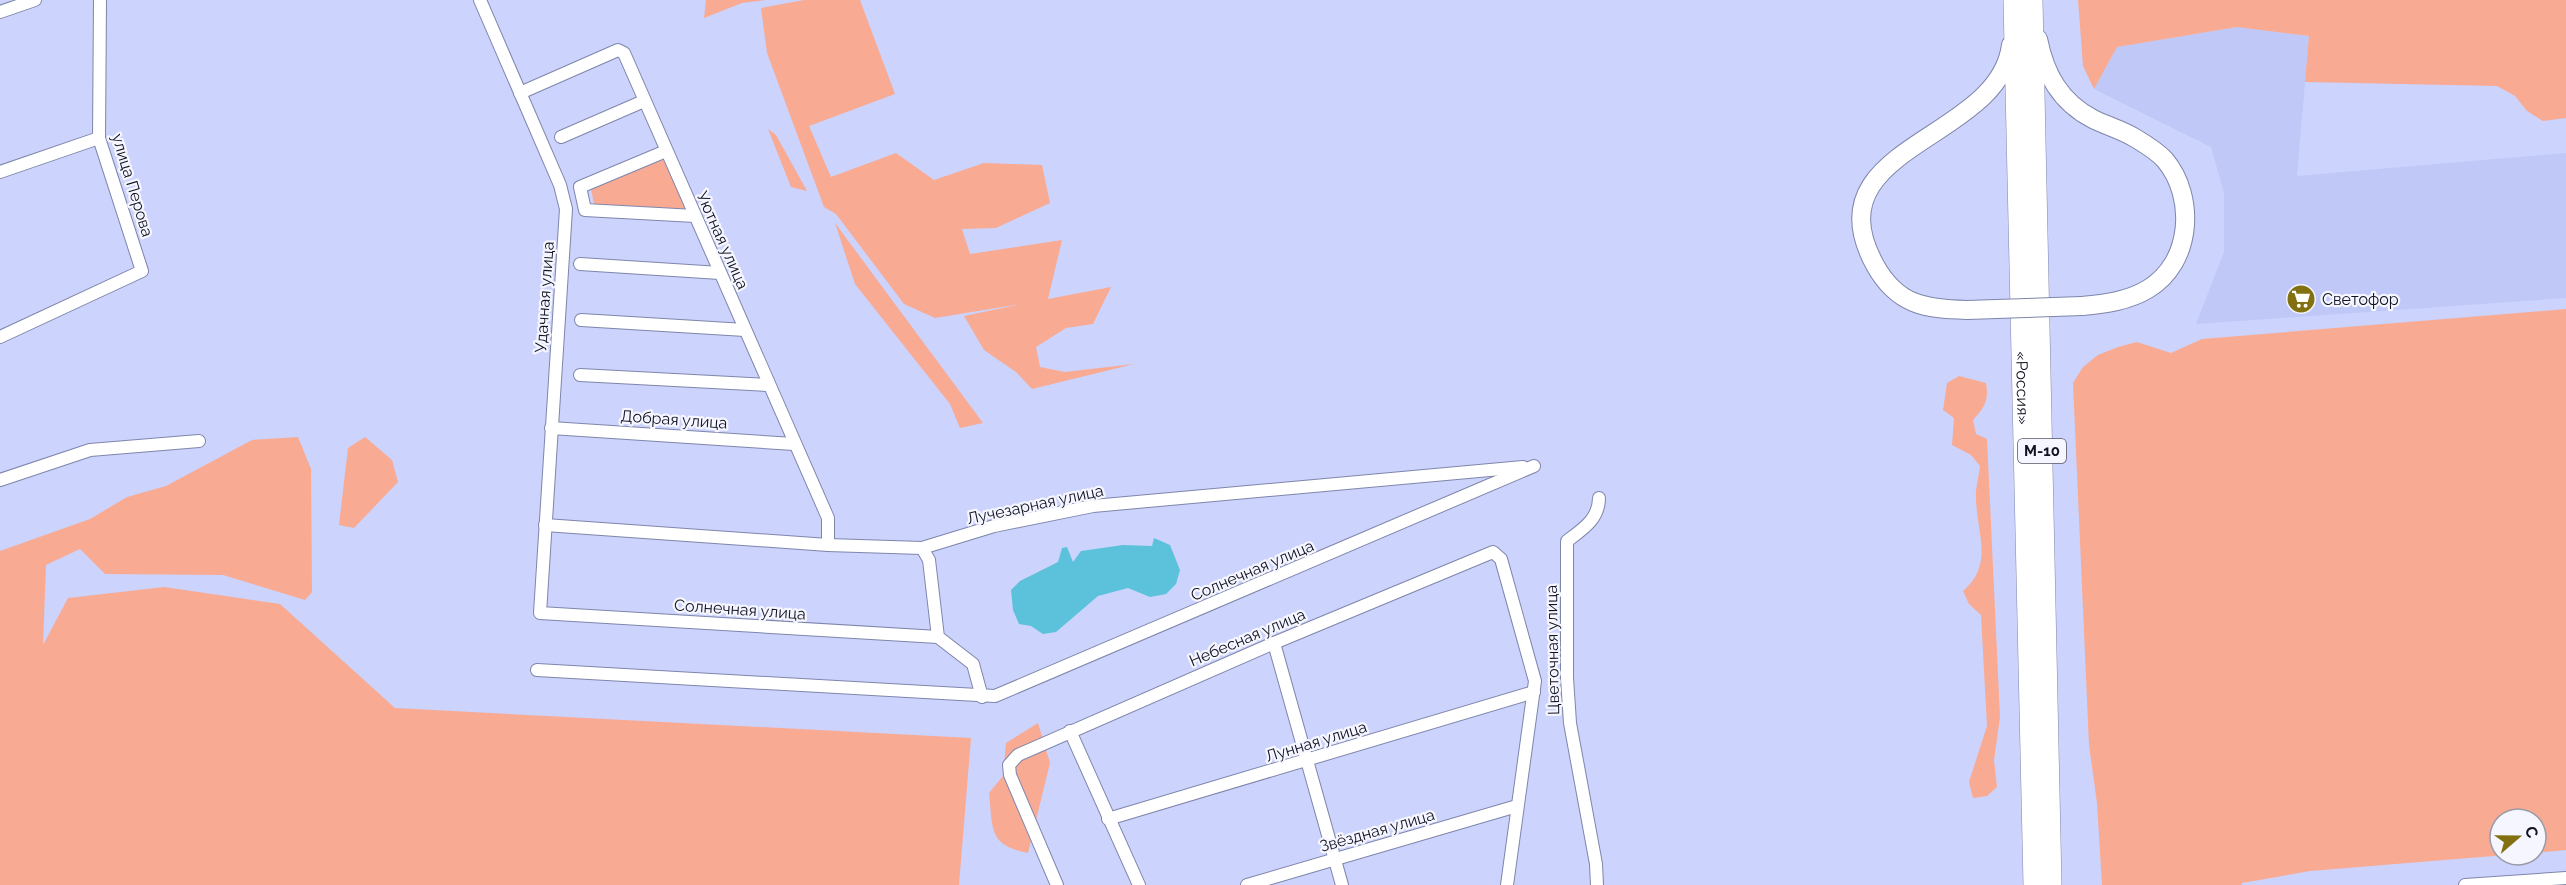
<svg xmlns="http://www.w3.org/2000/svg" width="2566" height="885" font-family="Raleway,sans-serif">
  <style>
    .built { fill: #bfc8f7 }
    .green { fill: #f9aa93 }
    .water { fill: #5cc2dc }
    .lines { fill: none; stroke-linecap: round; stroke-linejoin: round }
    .street-casing { stroke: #7f86ab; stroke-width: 14 }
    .primary-casing { stroke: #7f86ab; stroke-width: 20 }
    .highway-casing { stroke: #7f86ab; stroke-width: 22 }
    .street { stroke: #fff; stroke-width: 12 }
    .primary { stroke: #fff; stroke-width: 18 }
    .highway { stroke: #fff; stroke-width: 21 }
    .primary-bridge-casing { stroke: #7f86ab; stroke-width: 20; stroke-linecap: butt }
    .primary-bridge { stroke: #fff; stroke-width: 18 }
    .labels { text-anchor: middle; stroke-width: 4.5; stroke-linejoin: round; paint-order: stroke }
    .shield { fill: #f5f6ff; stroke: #555663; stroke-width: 1.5 }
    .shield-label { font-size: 15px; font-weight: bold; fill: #101220 }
    .street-label { font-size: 16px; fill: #101220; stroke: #f5f6ff }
    .poi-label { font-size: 16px; fill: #101220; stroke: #f5f6ff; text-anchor: start }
  </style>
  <rect width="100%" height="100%" fill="#ccd3fc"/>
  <path class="built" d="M 2237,27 L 2309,36 L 2297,176 L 2566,153 L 2566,298 L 2196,324 L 2224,252 L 2224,193 L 2211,147 L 2094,89 L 2117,47 Z"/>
  <g class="green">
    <path d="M 706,0 L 766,0 L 742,3 L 704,18 Z"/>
    <path d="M 804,0 L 860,0 L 895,94 L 809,126 L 831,177 L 896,153 L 934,180 L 984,163 L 1042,165 L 1050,203 L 996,228 L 962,229 L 970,254 L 1062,240 L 1048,299 L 1111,287 L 1093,324 L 1066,328 L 1036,347 L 1040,367 L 1065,372 L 1134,364 L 1032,389 L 1016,372 L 984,350 L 964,316 L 1021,304 L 935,318 L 904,304 L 836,214 L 824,207 L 767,53 L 761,8 Z"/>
    <path d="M 2078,0 L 2566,0 L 2566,118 L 2543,121 L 2527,111 L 2515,96 L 2497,86 L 2305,82 L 2309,36 L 2237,27 L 2117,47 L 2094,89 L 2083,66 Z"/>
    <path d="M 768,129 L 776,135 L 807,191 L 791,187 Z"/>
    <path d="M 662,160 L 669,162 L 686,204 L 684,209 L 594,204 L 591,189 Z"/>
    <path d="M 835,223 L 983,423 L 960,428 L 950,404 L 855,284 Z"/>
    <path d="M 2566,309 L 2566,850 L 2536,853 L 2536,819 L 2500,819 L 2500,855 L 2506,855 L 2310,871 L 2242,883 L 2242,885 L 2102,885 L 2097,803 L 2089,745 L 2073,383 L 2083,367 L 2098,355 L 2118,347 L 2137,342 L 2171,353 L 2202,339 Z"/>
    <path d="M 1959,376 L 1986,383 C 1989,400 1985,407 1973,420 L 1976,434 L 1987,439 L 2000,717 L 1994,760 L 1997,787 L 1987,796 L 1973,798 L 1969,782 L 1987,726 L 1981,615 L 1969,604 L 1963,591 C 1994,565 1977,534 1976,499 C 1975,489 1979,477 1980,466 L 1971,455 L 1952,445 L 1954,418 L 1943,410 L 1947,383 Z"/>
    <path d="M 298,437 L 311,469 L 312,592 L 305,600 L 223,575 L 105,574 L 80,549 L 46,565 L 43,645 L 68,598 L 164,587 L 280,604 L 395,708 L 971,738 L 959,885 L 0,885 L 0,551 L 90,519 L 127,497 L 166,486 L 252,440 Z"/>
    <path d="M 365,437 L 392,460 L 398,482 L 354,528 L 339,525 L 348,448 Z"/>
    <path d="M 1038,723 L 1050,763 L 1028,853 C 988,845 993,829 989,793 L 1003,776 L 1006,743 Z"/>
  </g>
  <path class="water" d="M 1154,538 L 1170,545 L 1180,570 L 1176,584 L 1166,594 L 1150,597 L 1128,588 L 1098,596 L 1056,632 L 1043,634 L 1031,626 L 1019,624 L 1013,610 L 1011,590 L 1020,581 L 1058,562 L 1062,548 L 1067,547 L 1073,562 L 1081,551 L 1123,545 L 1152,546 Z"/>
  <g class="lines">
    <g class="street-casing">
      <g id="street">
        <path d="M 480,0 L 560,185 L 566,209 L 540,613 L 938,637"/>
        <path d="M 0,12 L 35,0"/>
        <path d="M 520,93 L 618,50 L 624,53 L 828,518 L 828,545"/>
        <path d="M 561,137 L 644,101"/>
        <path d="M 666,151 L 580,187 L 585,210 L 695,216"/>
        <path d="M 0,172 L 99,138"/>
        <path d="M 580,264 L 720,273"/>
        <path d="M 581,320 L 745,330"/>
        <path d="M 0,337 L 142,271 L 99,138 L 100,0"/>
        <path d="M 580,375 L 768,385"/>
        <path d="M 551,428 L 794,444"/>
        <path d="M 0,480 L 90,450 L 199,441"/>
        <path d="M 545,525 L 828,545 L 922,548 L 994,526 L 1093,506 L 1523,467"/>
        <path d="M 922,548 L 929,560 L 938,637 L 973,664 L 982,697"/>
        <path d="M 1274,643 L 1342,885"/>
        <path d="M 537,670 L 995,696 L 1534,466"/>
        <path d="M 1070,731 L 1139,885"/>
        <path d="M 1108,819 L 1534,692"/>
        <path d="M 1057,885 L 1010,775 L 1009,765 L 1018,755 L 1274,643 L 1493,552 L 1501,559 L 1535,681 L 1507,885"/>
        <path d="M 1247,885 L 1517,806"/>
        <path d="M 1597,885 L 1596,864 L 1570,723 L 1567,678 L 1567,541 C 1583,529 1599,519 1599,498"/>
        <path d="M 2465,885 L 2566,878"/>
      </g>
    </g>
    <g class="primary-casing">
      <g id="primary">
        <path d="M 2038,39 C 2045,74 2060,102 2093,119 C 2107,126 2122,130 2135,138 C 2145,144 2157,151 2165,160 C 2196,197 2192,263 2148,289 C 2128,301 2105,304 2082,306"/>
        <path d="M 1967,310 C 1925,309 1897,305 1875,265 C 1809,145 1999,142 2011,45"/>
      </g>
    </g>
    <g class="highway-casing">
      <g id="highway">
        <path id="s1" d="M 2014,0 L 2034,885"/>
        <path d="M 2032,0 L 2051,885"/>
      </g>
    </g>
    <use href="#street" class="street"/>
    <use href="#primary" class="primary"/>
    <use href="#highway" class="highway"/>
    <g class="primary-bridge-casing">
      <path id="primary-bridge" d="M 1967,310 L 2082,306"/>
    </g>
    <use href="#primary-bridge" class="primary-bridge"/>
  </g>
  <defs>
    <g id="supermarket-disc" transform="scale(1.5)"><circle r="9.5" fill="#837010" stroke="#f5f6ff"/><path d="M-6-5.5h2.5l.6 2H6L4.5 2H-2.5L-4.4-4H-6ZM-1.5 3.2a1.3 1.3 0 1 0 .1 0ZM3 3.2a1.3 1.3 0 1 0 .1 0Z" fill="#fff"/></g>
  </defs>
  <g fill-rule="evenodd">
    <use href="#supermarket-disc" x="2301" y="299"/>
  </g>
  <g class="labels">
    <rect class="shield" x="2018" y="439" width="48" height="24" rx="4.5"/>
    <g class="shield-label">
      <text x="2042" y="456">М-10</text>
    </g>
    <g class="street-label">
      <text transform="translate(133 185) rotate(73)" y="6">улица Перова</text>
      <text transform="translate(723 240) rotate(66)" y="6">Уютная улица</text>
      <text transform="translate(544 297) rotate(-86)" y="6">Удачная улица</text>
      <text dy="6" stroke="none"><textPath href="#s1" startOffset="388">«Россия»</textPath></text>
      <text transform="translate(674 419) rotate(4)" y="6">Добрая улица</text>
      <text transform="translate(1035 504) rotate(-12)" y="6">Лучезарная улица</text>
      <text transform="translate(1252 570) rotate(-23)" y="6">Солнечная улица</text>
      <text transform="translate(740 609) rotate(4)" y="6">Солнечная улица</text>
      <text transform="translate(1247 637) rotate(-23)" y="6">Небесная улица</text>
      <text transform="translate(1552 650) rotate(-91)" y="6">Цветочная улица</text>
      <text transform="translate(1316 741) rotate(-17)" y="6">Лунная улица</text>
      <text transform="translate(1377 830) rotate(-16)" y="6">Звёздная улица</text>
    </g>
    <g class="poi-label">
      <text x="2322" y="305">Светофор</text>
    </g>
  </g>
  <g transform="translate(2518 837) rotate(70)"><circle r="28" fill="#f5f6ff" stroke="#999ba6" stroke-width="1.5"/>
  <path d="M0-4.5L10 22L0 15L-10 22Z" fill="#837010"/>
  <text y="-9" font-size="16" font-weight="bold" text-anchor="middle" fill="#101220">С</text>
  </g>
</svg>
